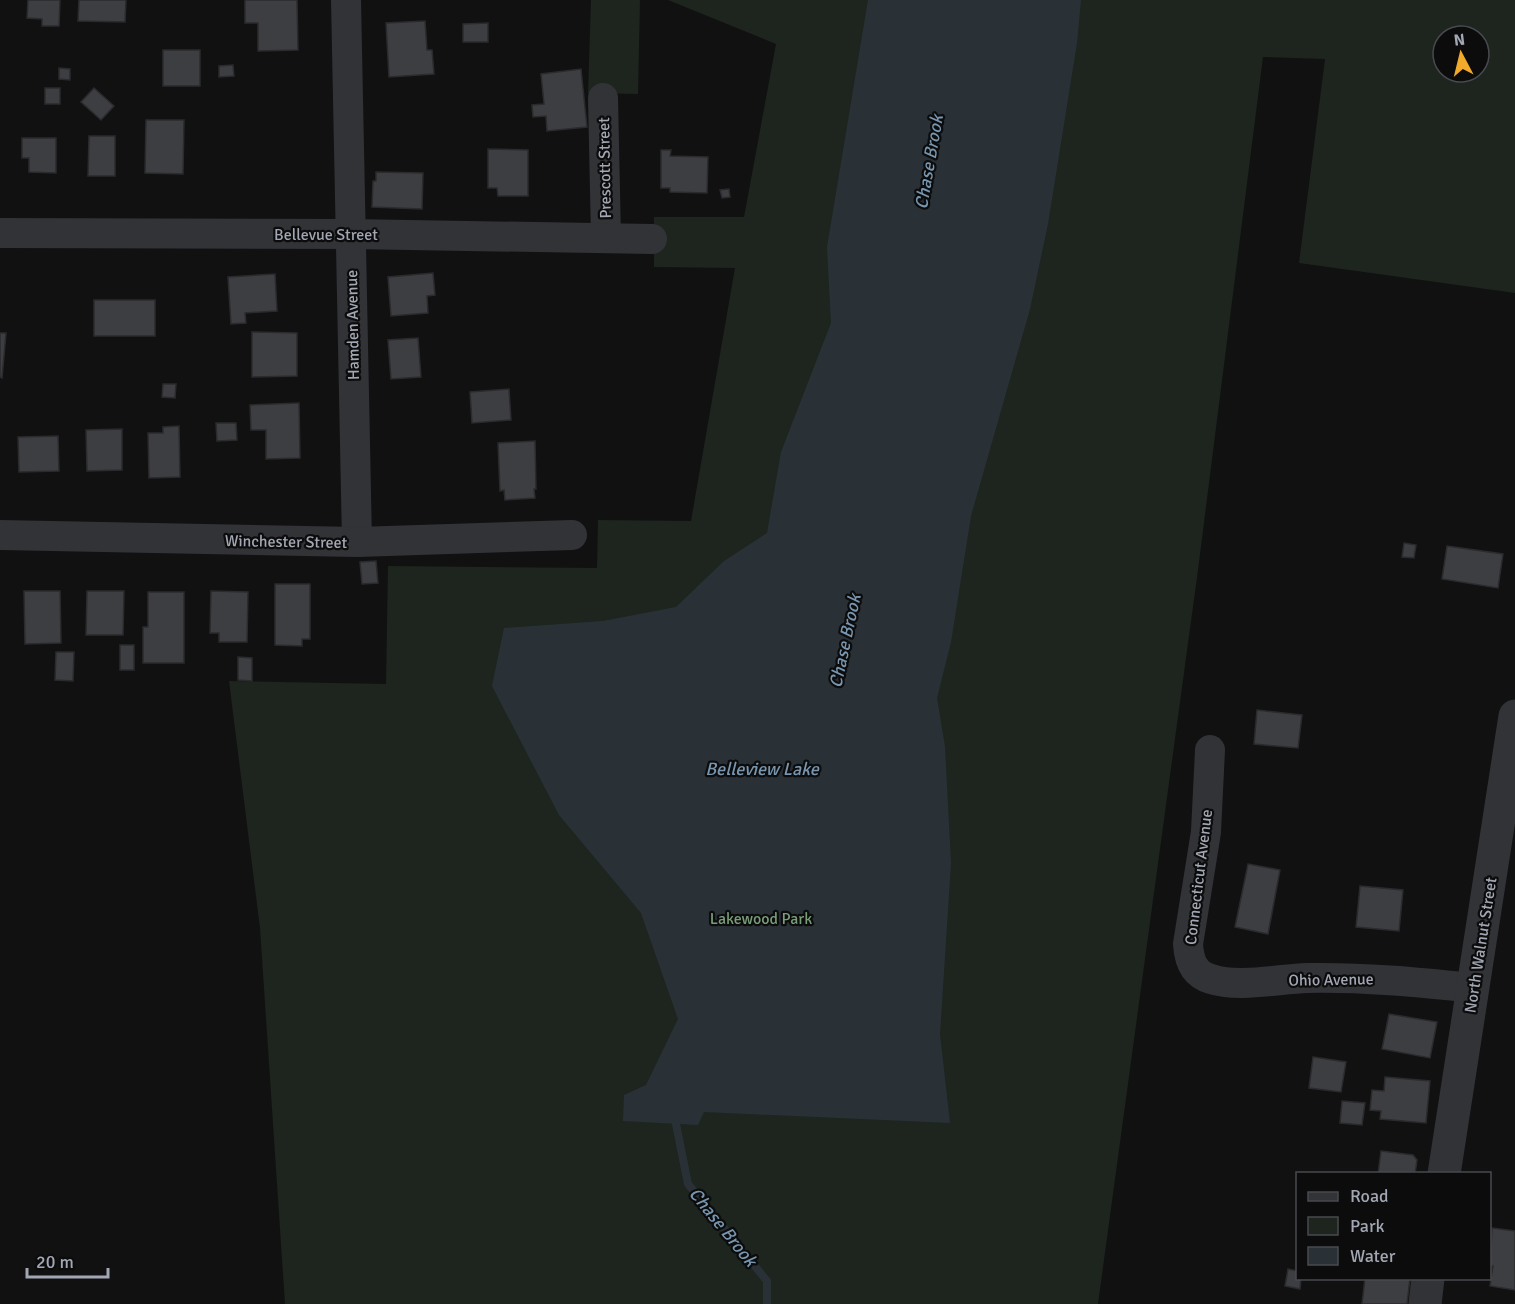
<svg xmlns="http://www.w3.org/2000/svg" width="1515" height="1304" font-family="Signika,sans-serif">
  <style>
    .green { fill: #1d251e; fill-rule: evenodd }
    .water { fill: #293137 }
    .lines { fill: none; stroke-linecap: round; stroke-linejoin: round }
    .stream { stroke: #293137; stroke-width: 8 }
    .building { fill: #3d3e42; stroke: #2b2b2e; stroke-width: 1.5 }
    .minor { stroke: #323337; stroke-width: 30 }
    .tertiary { stroke: #323337; stroke-width: 33 }
    .labels { text-anchor: middle; stroke-width: 4.5; stroke-linejoin: round; paint-order: stroke }
    .street-label { font-size: 16px; fill: #a2a7b3; stroke: #0c0c0d }
    .park-label { font-size: 16px; fill: #799e7a; stroke: #0c0c0d }
    .water-label { font-size: 18px; font-style: italic; fill: #7896af; stroke: #0c0c0d }
  </style>
  <rect width="100%" height="100%" fill="#111112"/>
  <g class="green">
    <path d="M 591,0 L 640,0 L 638,94 L 588,93 Z"/>
    <path d="M 668,0 L 1515,0 L 1515,293 L 1299,263 L 1325,59 L 1263,57 L 1198,570 L 1098,1304 L 285,1304 L 260,928 L 229,681 L 386,684 L 388,566 L 597,568 L 598,520 L 691,521 L 735,268 L 654,267 L 654,217 L 744,217 L 776,44 ZM 1443,36 L 1479,36 L 1479,72 L 1443,72 Z"/>
  </g>
  <path class="water" d="M 868,0 L 1081,0 L 1077,43 L 1048,224 L 1030,309 L 971,516 L 951,642 L 937,698 L 945,747 L 951,863 L 940,1034 L 950,1123 L 704,1112 L 698,1125 L 623,1121 L 624,1095 L 646,1085 L 678,1019 L 641,913 L 559,815 L 492,686 L 504,628 L 603,621 L 676,607 L 724,561 L 767,533 L 781,452 L 831,323 L 827,247 Z"/>
  <g class="lines">
    <path class="stream" d="M 679,1114 L 676,1124 L 688,1184 L 767,1281 L 767,1304"/>
  </g>
  <g class="building">
    <path d="M 28,0 L 60,0 L 59,26 L 42,26 L 42,19 L 27,18 Z"/>
    <path d="M 79,0 L 126,0 L 125,22 L 78,21 Z"/>
    <path d="M 245,0 L 297,0 L 298,50 L 258,51 L 258,23 L 245,23 Z"/>
    <path d="M 425,21 L 427,50 L 432,50 L 434,74 L 389,77 L 386,23 Z"/>
    <path d="M 488,23 L 488,42 L 463,42 L 463,24 Z"/>
    <rect x="163" y="50" width="37" height="36"/>
    <path d="M 233,65 L 234,76 L 219,77 L 219,66 Z"/>
    <path d="M 59,68 L 70,69 L 70,80 L 59,79 Z"/>
    <path d="M 581,69 L 587,127 L 547,131 L 546,116 L 533,117 L 532,105 L 544,104 L 541,74 Z"/>
    <rect x="45" y="88" width="15" height="16"/>
    <path d="M 94,88 L 114,106 L 101,120 L 81,102 Z"/>
    <path d="M 146,120 L 184,120 L 183,174 L 145,173 Z"/>
    <path d="M 89,136 L 115,136 L 115,176 L 88,176 Z"/>
    <path d="M 22,138 L 56,138 L 56,173 L 29,172 L 29,158 L 22,158 Z"/>
    <path d="M 488,149 L 528,150 L 528,196 L 498,196 L 497,188 L 488,188 Z"/>
    <path d="M 661,150 L 671,150 L 670,156 L 708,157 L 707,193 L 670,192 L 670,188 L 661,188 Z"/>
    <path d="M 376,172 L 423,173 L 422,209 L 372,207 L 373,181 L 376,181 Z"/>
    <path d="M 729,189 L 730,197 L 722,198 L 720,190 Z"/>
    <path d="M 433,273 L 435,295 L 427,296 L 428,313 L 391,316 L 388,277 Z"/>
    <path d="M 275,274 L 277,311 L 245,313 L 246,323 L 231,324 L 228,277 Z"/>
    <rect x="94" y="300" width="61" height="36"/>
    <path d="M 252,332 L 297,333 L 297,376 L 252,377 Z"/>
    <path d="M 0,333 L 6,333 L 2,378 L 0,377 Z"/>
    <path d="M 418,338 L 421,377 L 391,379 L 388,340 Z"/>
    <path d="M 163,384 L 176,384 L 175,398 L 162,397 Z"/>
    <path d="M 509,389 L 511,420 L 472,423 L 470,392 Z"/>
    <path d="M 299,403 L 300,458 L 266,459 L 266,430 L 251,430 L 250,405 Z"/>
    <path d="M 216,423 L 236,423 L 237,440 L 217,441 Z"/>
    <path d="M 179,426 L 180,477 L 149,478 L 148,433 L 163,433 L 163,427 Z"/>
    <path d="M 122,429 L 122,470 L 87,471 L 86,430 Z"/>
    <path d="M 58,436 L 59,471 L 19,472 L 18,437 Z"/>
    <path d="M 535,441 L 536,489 L 534,489 L 535,498 L 505,500 L 504,490 L 500,491 L 498,443 Z"/>
    <path d="M 1404,543 L 1416,545 L 1414,558 L 1402,557 Z"/>
    <path d="M 1447,546 L 1503,554 L 1498,588 L 1442,579 Z"/>
    <path d="M 376,561 L 378,583 L 362,584 L 360,562 Z"/>
    <path d="M 275,584 L 310,584 L 310,639 L 302,639 L 302,646 L 275,645 Z"/>
    <path d="M 24,591 L 60,591 L 61,643 L 25,644 Z"/>
    <path d="M 87,591 L 124,591 L 123,635 L 86,635 Z"/>
    <path d="M 211,591 L 248,592 L 247,642 L 219,642 L 219,633 L 210,633 Z"/>
    <path d="M 148,592 L 184,592 L 184,663 L 143,663 L 143,627 L 148,627 Z"/>
    <rect x="120" y="645" width="14" height="25"/>
    <path d="M 56,652 L 74,652 L 73,681 L 55,680 Z"/>
    <path d="M 238,657 L 252,658 L 252,681 L 238,680 Z"/>
    <path d="M 1257,710 L 1302,715 L 1298,748 L 1254,744 Z"/>
    <path d="M 1248,864 L 1280,870 L 1268,934 L 1235,927 Z"/>
    <path d="M 1360,886 L 1403,890 L 1399,931 L 1356,927 Z"/>
    <path d="M 1389,1014 L 1437,1022 L 1430,1058 L 1382,1049 Z"/>
    <path d="M 1313,1057 L 1346,1062 L 1341,1092 L 1309,1088 Z"/>
    <path d="M 1385,1077 L 1430,1081 L 1426,1123 L 1380,1119 L 1381,1111 L 1370,1110 L 1372,1090 L 1384,1091 Z"/>
    <path d="M 1342,1101 L 1365,1103 L 1362,1125 L 1340,1123 Z"/>
    <path d="M 1381,1151 L 1413,1155 L 1417,1160 L 1415,1174 L 1378,1174 Z"/>
    <path d="M 1492,1228 L 1515,1231 L 1515,1290 L 1490,1286 L 1493,1266 L 1490,1266 Z"/>
    <path d="M 1288,1269 L 1298,1271 L 1298,1278 L 1301,1278 L 1300,1289 L 1285,1286 Z"/>
    <path d="M 1365,1278 L 1410,1278 L 1407,1304 L 1362,1304 Z"/>
  </g>
  <g class="lines">
    <g class="minor">
      <path d="M 346,0 L 357,542"/>
      <path d="M 603,98 L 606,238"/>
      <path d="M 0,233 L 351,234 L 652,239"/>
      <path d="M 0,535 L 357,542 L 572,535"/>
      <path d="M 1210,750 L 1206,832 L 1188,944 C 1189,961 1194,974 1211,979 C 1238,988 1278,979 1307,978 C 1363,977 1417,982 1473,988"/>
    </g>
    <g class="tertiary">
      <path d="M 1444,1174 L 1515,716"/>
      <path d="M 1425,1304 L 1428,1278"/>
    </g>
  </g>
  <g class="labels">
    <g class="street-label">
      <text transform="translate(604 168) rotate(-91)" y="6">Prescott Street</text>
      <text x="326" y="240">Bellevue Street</text>
      <text transform="translate(352 325) rotate(-91)" y="6">Hamden Avenue</text>
      <text transform="translate(286 541) rotate(1)" y="6">Winchester Street</text>
      <text transform="translate(1198 877) rotate(-83)" y="6">Connecticut Avenue</text>
      <text transform="translate(1480 945) rotate(-81)" y="6">North Walnut Street</text>
      <text transform="translate(1331 979) rotate(-1)" y="6">Ohio Avenue</text>
    </g>
    <g class="park-label">
      <text x="761" y="924">Lakewood Park</text>
    </g>
    <g class="water-label">
      <text transform="translate(929 162) rotate(-80)" y="6">Chase Brook</text>
      <text transform="translate(845 641) rotate(-78)" y="6">Chase Brook</text>
      <text x="762" y="775">Belleview Lake</text>
      <text transform="translate(723 1227) rotate(51)" y="6">Chase Brook</text>
    </g>
  </g>
  <rect x="1296" y="1172" width="195" height="108" fill="#0c0c0d" stroke="#484a4f" stroke-width="1.5"/>
  <rect x="1308" y="1192" width="30" height="9" fill="#323337" stroke="#484a4f" stroke-width="1.5"/>
  <text x="1350" y="1202" font-size="18" fill="#a2a7b3">Road</text>
  <rect x="1308" y="1217" width="30" height="18" fill="#1d251e" stroke="#484a4f" stroke-width="1.5"/>
  <text x="1350" y="1232" font-size="18" fill="#a2a7b3">Park</text>
  <rect x="1308" y="1247" width="30" height="18" fill="#293137" stroke="#484a4f" stroke-width="1.5"/>
  <text x="1350" y="1262" font-size="18" fill="#a2a7b3">Water</text>
  <g transform="translate(1461 54) rotate(353)"><circle r="28" fill="#0c0c0d" stroke="#484a4f" stroke-width="1.5"/>
  <path d="M0-4.5L10 22L0 15L-10 22Z" fill="#f1aa2a"/>
  <text y="-9" font-size="16" font-weight="bold" text-anchor="middle" fill="#a2a7b3">N</text>
  </g>
  <path d="M27 1268v9h81v-9" fill="none" stroke="#a2a7b3" stroke-width="3"/>
  <text x="36" y="1268" font-size="18" fill="#a2a7b3" stroke="#0c0c0d" stroke-width="4.5" paint-order="stroke">20 m</text>
</svg>
